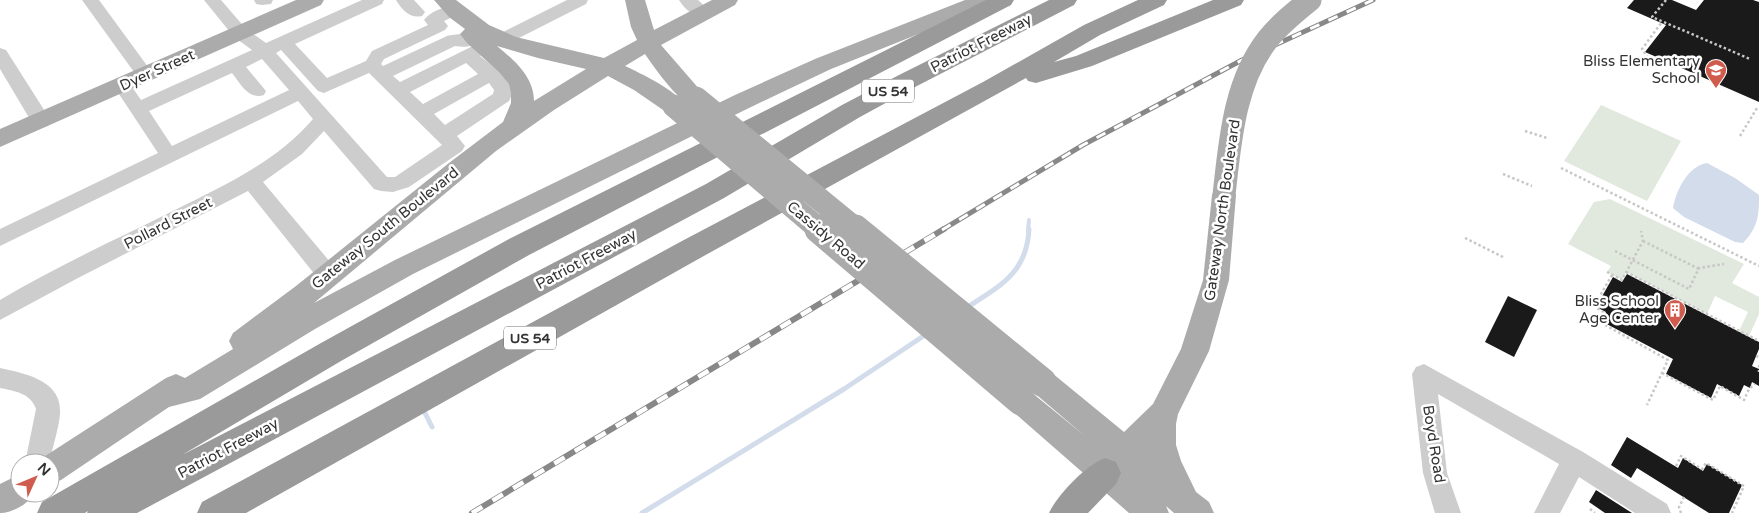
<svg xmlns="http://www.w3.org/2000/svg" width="1759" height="513" font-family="'Varela Round',sans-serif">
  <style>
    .green { fill: #e1e8dd }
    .water { fill: #d2dcea }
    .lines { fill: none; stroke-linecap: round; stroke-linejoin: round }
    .stream-far1 { stroke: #d2dcea; stroke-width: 4 }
    .stream { stroke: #d2dcea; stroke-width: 5 }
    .building { fill: #1a1a1a }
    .path { stroke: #c7c7c7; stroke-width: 2.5; stroke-dasharray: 2.5 2.5; stroke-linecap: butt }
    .minor { fill: #cdcdcd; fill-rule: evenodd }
    .major { fill: #ababab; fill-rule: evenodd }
    .highway { fill: #9a9a9a; fill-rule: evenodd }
    .rail-far1-casing { stroke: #888; stroke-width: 5 }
    .rail-casing { stroke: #888; stroke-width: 6 }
    .rail-far1 { stroke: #fff; stroke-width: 3; stroke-dasharray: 10; stroke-linecap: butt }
    .rail { stroke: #fff; stroke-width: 4.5; stroke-dasharray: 12; stroke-linecap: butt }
    .major-bridge-far1 { stroke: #ababab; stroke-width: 23 }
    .major-bridge { stroke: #ababab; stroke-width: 29 }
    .labels { text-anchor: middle; stroke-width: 5; stroke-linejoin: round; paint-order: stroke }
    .shield { fill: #fff; stroke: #707070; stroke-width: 1 }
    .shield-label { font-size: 14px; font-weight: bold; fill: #333 }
    .street-label { font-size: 15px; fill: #333; stroke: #fff }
    .poi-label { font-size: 15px; fill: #333; stroke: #fff; text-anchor: end }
  </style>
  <rect width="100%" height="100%" fill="#fff"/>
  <g class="green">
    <path d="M 1601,105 L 1681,141 L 1647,201 L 1564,161 Z"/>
    <path d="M 1610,199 L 1744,264 L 1732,283 L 1759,297 L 1759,314 L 1749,336 L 1739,331 L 1748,312 L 1715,296 L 1707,314 L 1626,272 L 1622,280 L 1607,272 L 1611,266 L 1568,244 L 1594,202 Z"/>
  </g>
  <path class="water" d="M 1707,163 L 1735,178 L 1759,195 C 1759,216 1758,227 1743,243 L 1735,242 L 1684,217 L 1673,208 C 1676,190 1688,166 1707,163 Z"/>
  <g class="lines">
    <path class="stream-far1" d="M 1028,230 L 1029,220"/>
    <g class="stream">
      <path d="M 966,308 C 1000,286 1027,273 1029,229"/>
      <path d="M 423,409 L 432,427"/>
      <path d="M 642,513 L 844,389 L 928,333"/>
    </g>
  </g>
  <g class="building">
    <path d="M 1634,0 L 1672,0 L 1696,10 L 1704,0 L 1753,0 L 1759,2 L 1759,102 L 1645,52 L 1666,25 L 1627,8 Z"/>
    <path d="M 1627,274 L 1759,342 L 1759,349 L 1752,366 L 1759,369 L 1759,386 L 1752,382 L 1750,388 L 1744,385 L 1739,396 L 1717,384 L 1711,398 L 1666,374 L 1673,359 L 1601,321 L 1606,312 L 1596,307 L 1613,277 L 1622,282 Z"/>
    <path d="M 1508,296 L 1537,310 L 1514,357 L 1485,342 Z"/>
    <path d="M 1627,437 L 1678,468 L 1683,458 L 1703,471 L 1707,464 L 1742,485 L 1729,513 L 1709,513 L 1637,468 L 1631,478 L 1611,465 Z"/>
    <path d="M 1596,490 L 1632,513 L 1605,513 L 1589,502 Z"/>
  </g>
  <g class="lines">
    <g class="path">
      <path d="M 1666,0 L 1652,17 L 1750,59"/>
      <path d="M 1651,62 L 1642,49 L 1662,22"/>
      <path d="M 1525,131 L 1547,138"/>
      <path d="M 1740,136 L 1757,108"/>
      <path d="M 1561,168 L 1759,266"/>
      <path d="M 1503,174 L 1532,186"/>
      <path d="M 1465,238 L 1505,258"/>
      <path d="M 1643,241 L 1699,269"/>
      <path d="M 1615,251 L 1689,289 L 1699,268 L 1724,264"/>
      <path d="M 1607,272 L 1622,280 L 1643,241 L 1641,231"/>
      <path d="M 1626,272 L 1759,341"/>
      <path d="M 1612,275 L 1594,306 L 1603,312 L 1598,321 L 1668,360 L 1647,405"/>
      <path d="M 1756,356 L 1759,357"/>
      <path d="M 1759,365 L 1759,372"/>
      <path d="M 1662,373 L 1713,400 L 1720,386 L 1744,400 L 1749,389 L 1755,384"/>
      <path d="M 1676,466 L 1681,456 L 1702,469 L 1706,463 L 1744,486 L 1732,513"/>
      <path d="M 1590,509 L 1595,513"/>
      <path d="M 1681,513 L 1679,507 L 1684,497"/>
    </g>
    <g class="minor">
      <path d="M 82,0 L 99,0 L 151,71 L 154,75 L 151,79 L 145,81 L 139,79 Z"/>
      <path d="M 204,0 L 221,0 L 246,29 L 266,43 L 362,0 L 384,0 L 382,4 L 295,44 L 327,78 L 366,61 L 372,51 L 428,25 L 424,20 C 430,11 449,4 459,6 L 462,10 L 459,14 L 444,21 L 448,26 L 445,30 L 384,59 L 381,64 L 383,66 L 447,36 C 452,35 475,32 479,33 L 482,37 C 476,47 465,48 455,46 L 393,76 L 400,82 L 479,43 L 485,45 L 488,49 L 480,56 C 493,67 520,82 509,101 L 457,136 L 465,146 L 462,151 L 409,187 L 393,192 L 381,191 L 374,189 L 324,131 L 302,154 L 263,182 L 336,269 L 339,275 L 336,281 L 328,284 L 320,281 L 248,191 L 78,278 L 0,320 L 0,300 C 57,266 117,239 175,210 C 225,185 276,162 313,119 L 298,101 L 0,246 L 0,229 L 158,153 L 113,85 L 116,81 L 122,79 L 128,81 L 141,100 L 252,50 L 234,37 ZM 281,50 L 318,91 L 324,93 L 369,73 L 442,145 L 395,177 L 387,177 L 276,53 ZM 262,59 L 289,90 L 172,146 L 149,111 L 232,73 C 241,84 248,100 264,95 L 266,91 L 246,67 ZM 466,63 L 478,74 L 423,104 L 410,92 ZM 489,83 L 494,90 L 493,94 L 445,125 L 434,114 Z"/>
      <path d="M 254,0 L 273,0 L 271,4 L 262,5 L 256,4 Z"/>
      <path d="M 396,0 L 414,0 L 425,12 L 422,16 C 410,19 402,10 396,0 Z"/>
      <path d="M 567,0 L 588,0 L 586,4 L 507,44 L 501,46 L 495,44 L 492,40 L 495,36 Z"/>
      <path d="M 679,0 L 698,0 L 712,13 L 709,17 C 697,20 685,10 679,0 Z"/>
      <path d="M 0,48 L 6,50 L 48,116 L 50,121 L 48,126 L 41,128 L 34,126 L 0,69 Z"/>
      <path d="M 1424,364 L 1583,452 L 1667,504 L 1671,513 L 1635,513 L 1579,477 L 1560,513 L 1534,513 L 1559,464 L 1438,394 L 1447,473 L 1461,513 L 1435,513 L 1423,473 L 1412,374 L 1416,367 Z"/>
      <path d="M 0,368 C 22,373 59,379 60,409 C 61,422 52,449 49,463 L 25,463 L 36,409 C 31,393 14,391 0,388 Z"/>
    </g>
    <g class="major">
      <path d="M 296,0 L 324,0 L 321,5 L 0,147 L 0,129 Z"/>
      <path d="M 434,0 L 456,0 L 489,25 L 516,37 L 604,58 L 637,40 L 631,27 L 625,0 L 645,0 L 654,30 L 712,0 L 738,0 L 735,5 L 661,45 L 707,98 L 704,104 C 699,105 694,107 689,104 C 676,98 653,66 645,54 L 625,66 C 642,74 676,90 686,106 L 682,112 L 674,114 L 666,112 L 634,90 L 608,76 L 554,110 L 496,151 L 314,303 L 395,260 L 735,95 L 815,59 L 965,0 L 994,0 L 991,5 L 831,69 L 751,107 L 413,274 L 315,329 L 200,399 L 169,407 L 61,480 L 50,484 L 50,463 L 38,463 L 39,460 L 166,378 L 176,374 L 185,378 L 233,349 L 229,341 L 233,333 L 296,286 L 449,163 L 503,122 L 511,103 L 511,93 L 509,84 L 499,72 L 467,43 L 460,34 L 465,29 L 449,17 ZM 497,46 L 538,58 L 586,69 L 534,101 C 534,77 514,60 497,46 Z"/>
      <path d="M 1224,186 L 1233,188 L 1236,195 L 1229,280 L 1209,351 L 1178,414 L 1176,424 L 1176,445 L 1181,461 L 1196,492 L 1209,502 L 1214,513 L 1174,513 L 1166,506 L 1169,513 L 1129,513 L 1011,410 L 1006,401 L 1011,392 L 1021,388 L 1031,392 L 1085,436 L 1032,391 L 1028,382 L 1032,373 L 1042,369 L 1052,373 L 1124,432 L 1153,404 L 1181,349 L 1203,280 L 1212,195 L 1215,188 Z"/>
      <path d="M 20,474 L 20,493 L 34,493 C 29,504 12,513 0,513 L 0,484 Z"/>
    </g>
    <g class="highway">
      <path d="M 986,0 L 1014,0 L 1011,5 L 529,255 L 341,361 L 182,455 L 706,184 L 842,105 L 899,75 L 1049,0 L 1077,0 L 1074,5 L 915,87 L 860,117 L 724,198 L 137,513 L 87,513 L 88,511 L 85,513 L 37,513 L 42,502 L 321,343 L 509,239 Z"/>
      <path d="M 1138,0 L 1167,0 L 1164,5 L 1100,35 L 1054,62 L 1076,56 L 1213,0 L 1244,0 L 1241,5 L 1092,66 L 1036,83 L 1028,81 L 1026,78 L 702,257 L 246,513 L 197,513 L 202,502 L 682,241 L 983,82 L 1084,25 Z"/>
      <path d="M 1105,458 L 1116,462 L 1121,473 L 1116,484 L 1088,513 L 1049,513 C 1058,494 1086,465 1105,458 Z"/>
    </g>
    <g class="rail-far1-casing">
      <path id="rail-far1" d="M 942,230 L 1083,145 L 1242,60 L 1373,0"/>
    </g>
    <g class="rail-casing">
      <path id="rail" d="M 472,513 L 944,229"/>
    </g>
    <use href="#rail-far1" class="rail-far1"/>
    <use href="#rail" class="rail"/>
    <g class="major-bridge-far1">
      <path d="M 696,98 L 857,230"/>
      <path d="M 674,106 L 820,230"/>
      <path d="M 1224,195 C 1230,142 1234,82 1268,39 C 1280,24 1295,12 1310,0"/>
    </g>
    <g class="major-bridge">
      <path d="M 819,229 L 1021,401"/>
      <path d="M 855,229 L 1042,382"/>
    </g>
  </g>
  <defs>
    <g id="school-pin" transform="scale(1.125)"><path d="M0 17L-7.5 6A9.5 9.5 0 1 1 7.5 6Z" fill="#d05c4e" stroke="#fff"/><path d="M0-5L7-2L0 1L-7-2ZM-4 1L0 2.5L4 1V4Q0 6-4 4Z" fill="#fff"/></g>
    <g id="building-pin" transform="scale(1.125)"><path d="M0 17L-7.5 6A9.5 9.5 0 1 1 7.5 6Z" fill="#d05c4e" stroke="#fff"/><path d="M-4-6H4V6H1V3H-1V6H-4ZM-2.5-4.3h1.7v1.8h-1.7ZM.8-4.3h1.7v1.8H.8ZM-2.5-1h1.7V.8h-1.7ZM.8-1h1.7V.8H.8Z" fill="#fff"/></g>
  </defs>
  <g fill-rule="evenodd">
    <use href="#school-pin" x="1716" y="70"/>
    <use href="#building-pin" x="1675" y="310"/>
  </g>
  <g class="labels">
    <g class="shield">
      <rect x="862" y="79.5" width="52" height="23" rx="4"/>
      <rect x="504" y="326.5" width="52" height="23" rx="4"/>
    </g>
    <g class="shield-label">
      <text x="888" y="96">US 54</text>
      <text x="530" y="343">US 54</text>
    </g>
    <g class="street-label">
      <text transform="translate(981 43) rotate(-27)" y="5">Patriot Freeway</text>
      <text transform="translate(157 70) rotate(-24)" y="5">Dyer Street</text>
      <text transform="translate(1222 210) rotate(-82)" y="5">Gateway North Boulevard</text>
      <text transform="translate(168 223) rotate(-27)" y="5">Pollard Street</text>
      <text transform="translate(385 228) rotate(-39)" y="5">Gateway South Boulevard</text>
      <text transform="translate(826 235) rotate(40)" y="5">Cassidy Road</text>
      <text transform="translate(586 259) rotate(-28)" y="5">Patriot Freeway</text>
      <text transform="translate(1434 444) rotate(81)" y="5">Boyd Road</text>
      <text transform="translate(228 448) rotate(-28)" y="5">Patriot Freeway</text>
    </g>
    <g class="poi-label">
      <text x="1700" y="66">Bliss Elementary<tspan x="1700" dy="17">School</tspan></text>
      <text x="1659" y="306">Bliss School<tspan x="1659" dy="17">Age Center</tspan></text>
    </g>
  </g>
  <g transform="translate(35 478) rotate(46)"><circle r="24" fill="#ffffff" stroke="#adadad"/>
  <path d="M0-4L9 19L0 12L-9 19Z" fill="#d05c4e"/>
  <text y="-8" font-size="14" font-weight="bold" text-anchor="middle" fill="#333333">N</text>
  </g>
</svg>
